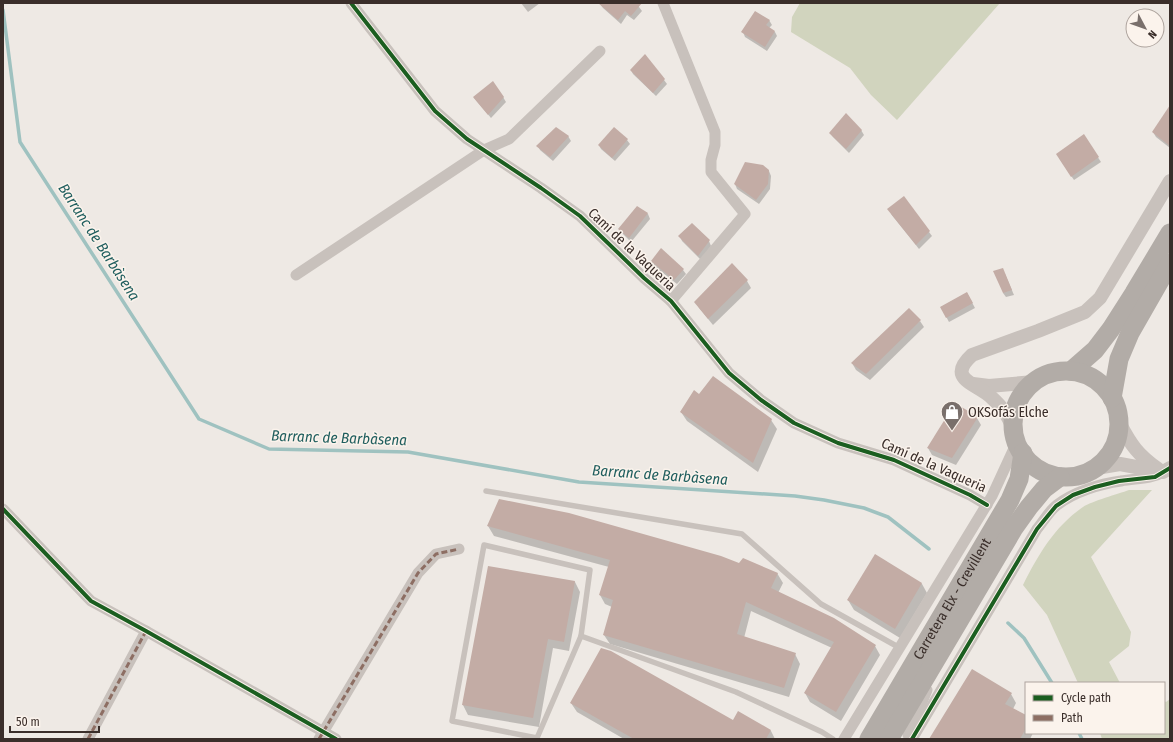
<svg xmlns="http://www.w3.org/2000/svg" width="1173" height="742" font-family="'Fira Sans Condensed',sans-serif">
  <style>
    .green { fill: #d1d4be }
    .shadow { fill: #0003 }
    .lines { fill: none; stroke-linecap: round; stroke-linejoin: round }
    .stream { stroke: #9fc2c0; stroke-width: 3.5 }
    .building { fill: #c3aca5 }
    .service { stroke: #c8c1bc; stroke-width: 5.5 }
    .minor { stroke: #c8c1bc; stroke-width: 11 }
    .tertiary { stroke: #c8c1bc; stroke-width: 14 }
    .trunk { stroke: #b2aca7; stroke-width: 19 }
    .quiet { stroke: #8d6e63; stroke-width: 3; stroke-dasharray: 6 3; stroke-linecap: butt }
    .cycleway-casing { stroke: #fbf3ec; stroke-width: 6 }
    .cycleway { stroke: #1b5e20; stroke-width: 4 }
    .labels { text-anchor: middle; stroke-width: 3; stroke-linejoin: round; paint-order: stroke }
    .street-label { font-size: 14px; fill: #3a2e2a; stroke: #fbf3ec }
    .poi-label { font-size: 14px; fill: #3a2e2a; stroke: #fbf3ec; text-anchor: start }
    .water-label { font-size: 15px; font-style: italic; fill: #1e5d5d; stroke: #fbf3ec }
  </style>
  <rect width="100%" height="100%" fill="#eee9e4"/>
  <g class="green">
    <path d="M 800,3 L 1000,3 L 897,120 L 871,95 L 850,68 L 791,32 L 792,17 Z"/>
    <path d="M 1129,490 L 1152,490 L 1091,557 L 1131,632 L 1129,646 L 1109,662 L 1120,683 L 1078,683 L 1047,615 L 1023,585 C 1038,555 1055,526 1083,507 C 1092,501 1118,494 1129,490 Z"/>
    <path d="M 1170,699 L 1170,739 L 1102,739 L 1100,733 L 1164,733 L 1164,701 L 1166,702 Z"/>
  </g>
  <g class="shadow">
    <path d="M 521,3 L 540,3 L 528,12 Z"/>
    <path d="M 601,3 L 636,3 L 642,11 L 634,20 L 627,15 L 621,24 L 603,8 L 600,4 Z"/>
    <path d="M 769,20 L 772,25 L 769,28 L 775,32 L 777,36 L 767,51 L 745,37 L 743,32 Z"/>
    <path d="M 645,55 L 667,84 L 656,96 L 633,74 L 631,70 Z"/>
    <path d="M 503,97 L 506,102 L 491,118 L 474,98 Z"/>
    <path d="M 1170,110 L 1170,148 L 1156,137 L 1153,132 Z"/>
    <path d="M 861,130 L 864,135 L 849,153 L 833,137 L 830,133 Z"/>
    <path d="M 568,136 L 571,141 L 553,161 L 540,150 L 538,146 Z"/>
    <path d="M 1084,136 L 1101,162 L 1074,180 L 1059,158 Z"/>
    <path d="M 627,140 L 630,144 L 615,161 L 601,149 L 599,145 Z"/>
    <path d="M 769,171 L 771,176 L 770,189 L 759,204 L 737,189 L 735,184 Z"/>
    <path d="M 637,207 L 648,214 L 650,219 L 631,242 L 622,233 L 619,229 Z"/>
    <path d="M 891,214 L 929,232 L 932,236 L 919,249 Z"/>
    <path d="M 680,236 L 709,241 L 711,246 L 701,260 L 682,241 Z"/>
    <path d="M 652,262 L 683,270 L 686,274 L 677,284 L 654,266 Z"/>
    <path d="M 732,265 L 747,281 L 751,288 L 713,325 L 700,309 L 695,302 Z"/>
    <path d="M 1005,274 L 1014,295 L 1006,297 L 1003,293 Z"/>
    <path d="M 967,293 L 975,308 L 949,322 L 941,307 Z"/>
    <path d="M 920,321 L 924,327 L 870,380 L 856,370 L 852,363 Z"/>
    <path d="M 699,396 L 771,420 L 777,429 L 758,472 L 687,421 L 681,412 Z"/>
    <path d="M 977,418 L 981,425 L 956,465 L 932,455 L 928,448 Z"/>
    <path d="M 488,526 L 740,564 L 777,573 L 783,583 L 778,593 L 875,646 L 880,655 L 841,721 L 810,702 L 805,693 L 832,648 L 751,611 L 744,638 L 795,654 L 800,664 L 789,697 L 610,644 L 604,635 L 612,607 L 605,604 L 600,595 L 609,567 L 494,536 Z"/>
    <path d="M 876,556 L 922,584 L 927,593 L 900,638 L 854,610 L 848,600 Z"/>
    <path d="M 489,567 L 575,582 L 580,592 L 569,651 L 553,648 L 539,727 L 468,715 L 463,705 Z"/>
    <path d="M 1011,694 L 1016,703 L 1013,709 L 1026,716 L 1026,733 L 1033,733 L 1030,739 L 931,739 Z"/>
    <path d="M 571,703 L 733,721 L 738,713 L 771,731 L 775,739 L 624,739 L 577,712 Z"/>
  </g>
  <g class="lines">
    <g class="stream">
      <path d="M 3,10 L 20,142 L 199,419 L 269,449 L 408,452 L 579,482 L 795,496 L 824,500 L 864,508 L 888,517 L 929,549"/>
      <path d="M 1008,623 L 1024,638 L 1052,683"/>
      <path d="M 1079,733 L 1082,739"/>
    </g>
  </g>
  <g class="building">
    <path d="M 598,3 L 642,3 L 631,16 L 625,11 L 618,20 Z"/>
    <path d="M 755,11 L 770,20 L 766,25 L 775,31 L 765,47 L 741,32 Z"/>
    <path d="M 645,54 L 665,79 L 653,93 L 630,70 Z"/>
    <path d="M 493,81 L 504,97 L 488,115 L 473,97 Z"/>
    <path d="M 1170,105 L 1170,146 L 1152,132 Z"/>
    <path d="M 846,113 L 862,130 L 846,149 L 829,133 Z"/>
    <path d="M 556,127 L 569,136 L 550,157 L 536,146 Z"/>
    <path d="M 614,127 L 628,139 L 612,158 L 598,145 Z"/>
    <path d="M 1084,134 L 1099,157 L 1071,177 L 1056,154 Z"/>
    <path d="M 745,162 L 763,165 L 769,170 L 768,184 L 756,200 L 734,184 Z"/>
    <path d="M 904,196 L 930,231 L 916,245 L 887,209 Z"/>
    <path d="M 637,206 L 648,213 L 629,238 L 618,229 Z"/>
    <path d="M 692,223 L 710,240 L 698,256 L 678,236 Z"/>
    <path d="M 661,248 L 684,269 L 674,280 L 651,261 Z"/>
    <path d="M 732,263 L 748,280 L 708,319 L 694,302 Z"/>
    <path d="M 1003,268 L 1012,290 L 1003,293 L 993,271 Z"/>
    <path d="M 967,292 L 973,303 L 946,318 L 940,307 Z"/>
    <path d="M 909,308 L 921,320 L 866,374 L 851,363 Z"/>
    <path d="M 713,376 L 772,419 L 753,463 L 680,412 L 694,390 L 699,394 Z"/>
    <path d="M 955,403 L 978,417 L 952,458 L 927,448 Z"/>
    <path d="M 499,499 L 569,513 L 721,556 L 739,563 L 743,558 L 778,573 L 771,588 L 834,618 L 876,645 L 836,712 L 804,693 L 834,642 L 746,602 L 737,634 L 796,653 L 784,688 L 603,635 L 613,600 L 599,595 L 610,560 L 487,526 Z"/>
    <path d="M 875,554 L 922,583 L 895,629 L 847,600 Z"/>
    <path d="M 488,566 L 575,581 L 564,642 L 548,639 L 533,718 L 462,705 Z"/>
    <path d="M 601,648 L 611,651 L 733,720 L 738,711 L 771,730 L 766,739 L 634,739 L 570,703 Z"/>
    <path d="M 972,669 L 1012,693 L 1005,704 L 1026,715 L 1026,728 L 1020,739 L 929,739 Z"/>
  </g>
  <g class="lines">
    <g class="service">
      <path d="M 486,491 L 742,534 L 821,604 L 900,648"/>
      <path d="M 484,545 L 590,570 L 581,636 L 537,738 L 452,721 Z"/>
      <path d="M 581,636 L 736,692 L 822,732 L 833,739"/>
    </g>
    <g class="minor">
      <path d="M 351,3 L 435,111 L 467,139 L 541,188 L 580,216 L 644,278 L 671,301 L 729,373 L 761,400 L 794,423 L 838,443 L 894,460 L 970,495 L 987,505"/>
      <path d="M 663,3 L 715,132 L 715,145 L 711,160 L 711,172 L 745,214 L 671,301"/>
      <path d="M 296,275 L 484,150 L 509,139 L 600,51"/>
      <path d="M 3,509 L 91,601 L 146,631 L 336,739"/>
      <path d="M 908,735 L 927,690"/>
      <path d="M 88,739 L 146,631"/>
      <path d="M 319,739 L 418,573 L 436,554 L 459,549"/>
      <path d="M 844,739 L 992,496 L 1016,444"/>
      <path d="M 912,739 L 1037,529 C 1043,522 1049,511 1057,505 C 1074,492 1099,484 1121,481 C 1135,478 1150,480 1163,472"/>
    </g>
    <g class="tertiary">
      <path d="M 973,384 L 989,386 L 1034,382"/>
      <path d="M 1120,424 C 1131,445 1138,455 1158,469"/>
      <path d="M 1013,427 C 1006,413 1003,408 991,397 C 975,383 946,379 972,355 L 1038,331 L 1085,312 L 1100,298 L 1170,181"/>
      <path d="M 1096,468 L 1120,464 L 1163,472 L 1170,468"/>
    </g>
    <g class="trunk">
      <path d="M 1071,371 L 1095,350 L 1111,329 L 1134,293 L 1170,233"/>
      <circle cx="1066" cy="424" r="53"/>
      <path d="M 1112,398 L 1119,359 L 1130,333 L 1170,263"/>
      <path id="s1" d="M 869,739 L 1010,500 L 1019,479 L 1023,453"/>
      <path d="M 889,739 L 1014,528 L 1029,507 L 1044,489 L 1060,477"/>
    </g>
    <g class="quiet">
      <path d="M 88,739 L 146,631"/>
      <path d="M 319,739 L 418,573 L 436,554 L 459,549"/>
    </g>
    <g class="cycleway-casing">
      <g id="cycleway">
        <path d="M 351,3 L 435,111 L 467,139 L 541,188 L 580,216 L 644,278 L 671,301 L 729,373 L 761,400 L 794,423 L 838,443 L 894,460 L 970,495 L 987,505"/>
        <path d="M 3,509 L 91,601 L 146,631 L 336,739"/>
        <path d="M 912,739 L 1037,529 L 1056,506 L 1073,495 L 1095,487 L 1119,481 L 1155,477 L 1170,468"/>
      </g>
    </g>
    <use href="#cycleway" class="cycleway"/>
  </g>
  <defs>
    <g id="shop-pin" transform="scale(1.15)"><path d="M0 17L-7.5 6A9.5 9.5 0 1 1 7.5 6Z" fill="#796f6b" stroke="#fbf3ec"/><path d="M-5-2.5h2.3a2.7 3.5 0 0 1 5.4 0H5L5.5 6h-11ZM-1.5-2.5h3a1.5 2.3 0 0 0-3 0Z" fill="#fff"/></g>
  </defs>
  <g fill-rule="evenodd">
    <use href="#shop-pin" x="952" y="412"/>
  </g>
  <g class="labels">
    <g class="street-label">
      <text transform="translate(632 249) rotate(43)" y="5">Camí de la Vaqueria</text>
      <text transform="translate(934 465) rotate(24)" y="5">Camí de la Vaqueria</text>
      <text dy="5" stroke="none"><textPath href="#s1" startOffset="163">Carretera Elx - Crevillent</textPath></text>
    </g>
    <g class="poi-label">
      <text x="968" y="417">OKSofás Elche</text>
    </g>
    <g class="water-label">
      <text transform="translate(99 242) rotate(57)" y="5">Barranc de Barbàsena</text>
      <text transform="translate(339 438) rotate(2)" y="5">Barranc de Barbàsena</text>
      <text transform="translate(660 475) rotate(4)" y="5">Barranc de Barbàsena</text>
    </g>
  </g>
  <rect width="1173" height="742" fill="none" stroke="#3a2e2a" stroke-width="8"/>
  <rect x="1025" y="682" width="140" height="52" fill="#fbf3ec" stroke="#aea49e"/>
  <rect x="1033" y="695" width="20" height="6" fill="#1b5e20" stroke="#aea49e"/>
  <text x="1061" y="702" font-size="12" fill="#3a2e2a">Cycle path</text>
  <rect x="1033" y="715" width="20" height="6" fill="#8d6e63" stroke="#aea49e"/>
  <text x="1061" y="722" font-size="12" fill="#3a2e2a">Path</text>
  <g transform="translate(1145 28) rotate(131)"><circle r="19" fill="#fbf3ec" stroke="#aea49e"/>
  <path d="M0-3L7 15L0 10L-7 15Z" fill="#796f6b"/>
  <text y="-6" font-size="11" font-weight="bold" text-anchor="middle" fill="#3a2e2a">N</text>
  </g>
  <path d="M10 726v6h89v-6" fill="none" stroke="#3a2e2a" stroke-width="2"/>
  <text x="16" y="726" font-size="12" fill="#3a2e2a" stroke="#fbf3ec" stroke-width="3" paint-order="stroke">50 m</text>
</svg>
